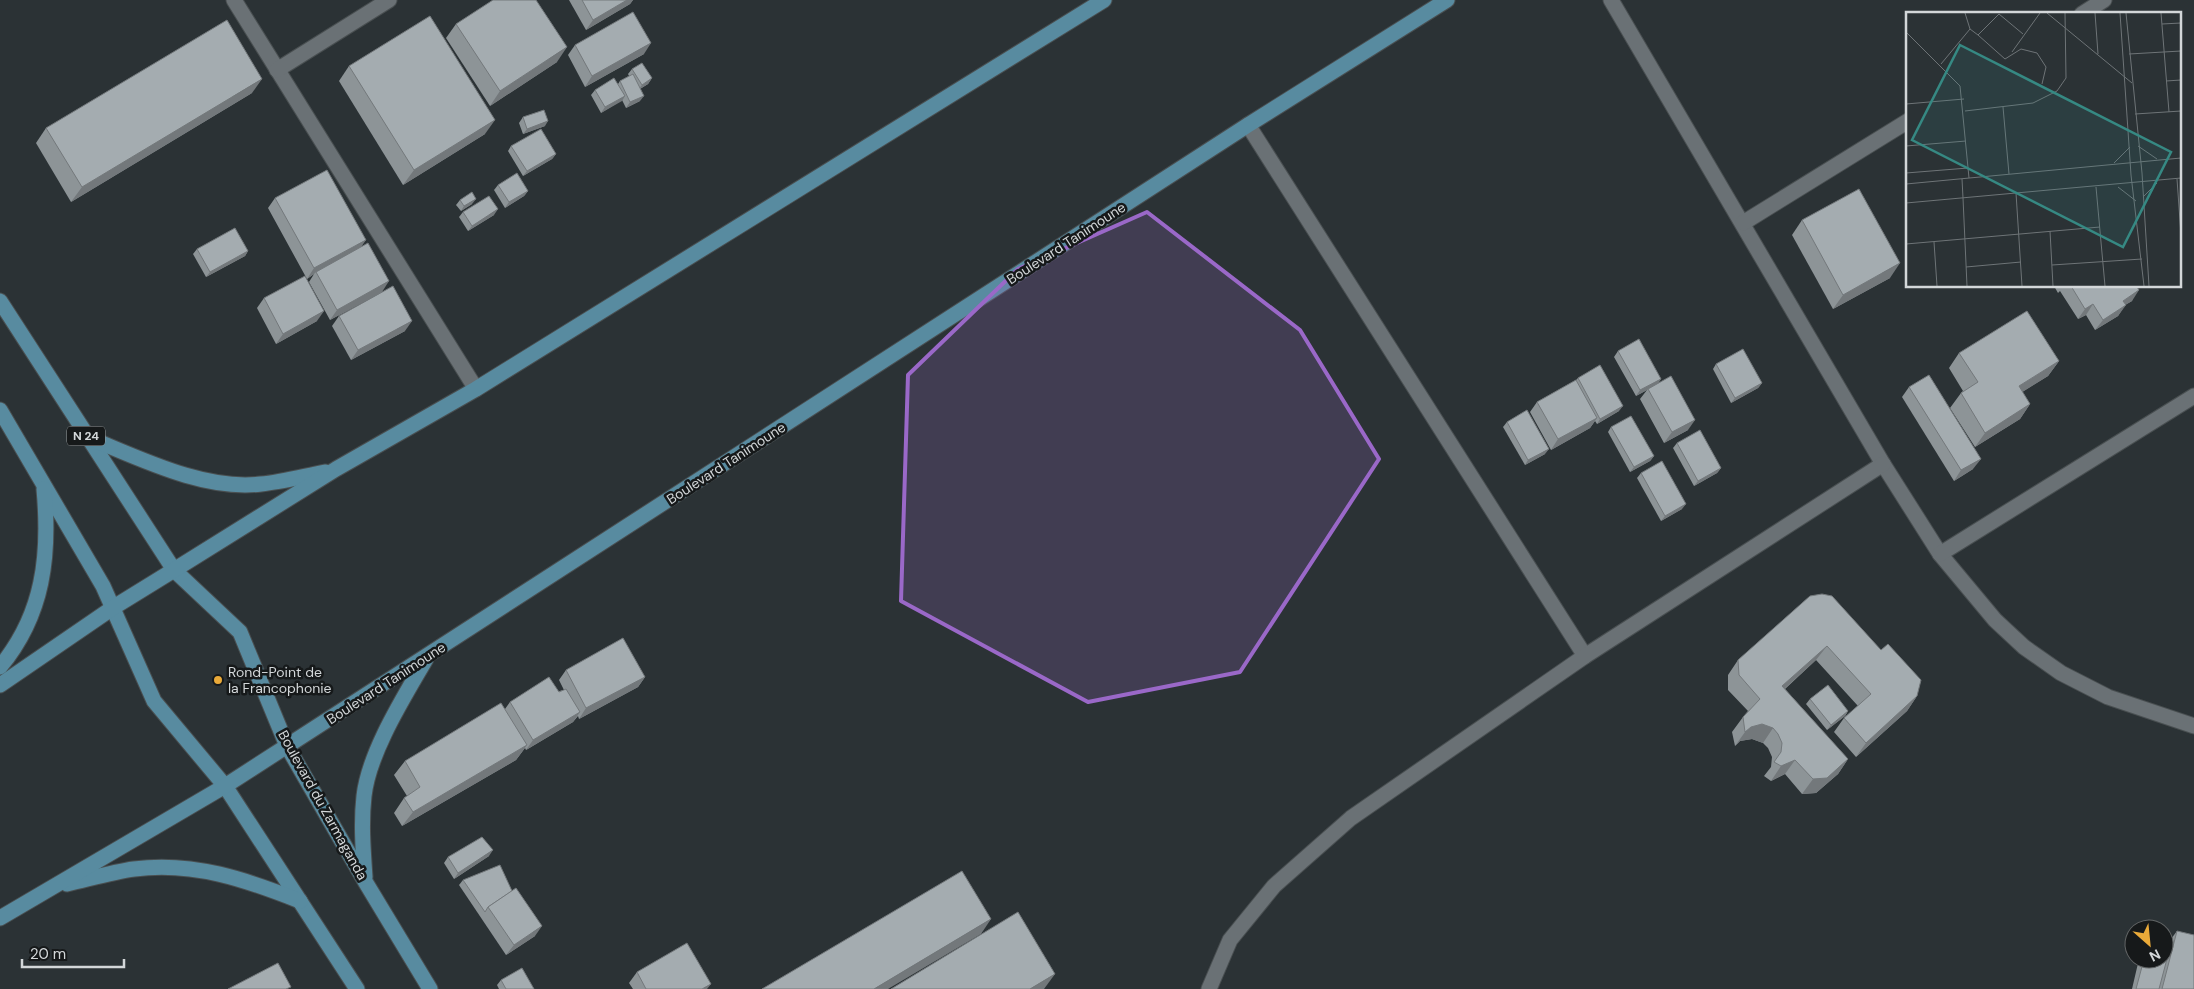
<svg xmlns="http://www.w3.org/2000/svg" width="2194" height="989" font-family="'DM Sans',sans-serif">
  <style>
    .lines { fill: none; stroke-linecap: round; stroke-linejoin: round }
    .minor-casing { stroke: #494f51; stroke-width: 17 }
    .major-casing { stroke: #494f51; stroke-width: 17 }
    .minor { stroke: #6a7175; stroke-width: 15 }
    .major { stroke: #588ba0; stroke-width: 15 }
    .wall { fill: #8d9497 }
    .shaded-wall { fill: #73787b }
    .building { fill: #a4acb0; stroke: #73787b }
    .marked { fill: #9a68c8; fill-opacity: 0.2; stroke: #9a68c8; stroke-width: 4; stroke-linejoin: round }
    .poi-dot { fill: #eaaa39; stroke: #16191a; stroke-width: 2 }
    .labels { text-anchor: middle; stroke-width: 5; stroke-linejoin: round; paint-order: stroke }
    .shield { fill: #16191a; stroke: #9a9ea0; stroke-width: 1 }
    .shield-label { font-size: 12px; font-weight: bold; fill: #d3d7d9 }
    .street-label { font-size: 14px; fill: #d3d7d9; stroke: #16191a }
    .poi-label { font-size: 14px; fill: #d3d7d9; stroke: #16191a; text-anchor: start }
    .inset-road { fill: none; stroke: #6e7477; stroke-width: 1 }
    .view { fill: #368983; fill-opacity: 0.15; stroke: #368983; stroke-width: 2.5 }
    .inset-edge { fill: none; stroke: #d3d7d9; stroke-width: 2.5 }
  </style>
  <rect width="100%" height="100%" fill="#2b3235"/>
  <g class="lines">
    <g class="minor-casing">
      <g id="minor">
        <path d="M 234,0 L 476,389"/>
        <path d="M 1611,0 L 1883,464 L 1940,554 L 1995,620 L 2024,647 L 2061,673 L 2108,697 L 2194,726"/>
        <path d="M 2082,14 L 2104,0"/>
        <path d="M 277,70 L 389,0"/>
        <path d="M 1248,125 L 1585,656"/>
        <path d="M 1743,223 L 1908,121"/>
        <path d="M 1940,554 L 2194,396"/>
        <path d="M 1209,989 L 1230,940 L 1274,886 L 1351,818 L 1585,656 L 1883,464"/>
      </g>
    </g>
    <g class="major-casing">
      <g id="major">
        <path d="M 0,301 L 174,570 L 240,632 L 287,746 L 366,883 L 430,989"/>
        <path d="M 0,410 L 103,586 L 154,701 L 225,786 L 357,989"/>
        <path d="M 87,437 C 139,458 204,491 261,484 C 282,482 304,476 325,472"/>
        <path d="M 0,667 C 44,614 50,555 44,489"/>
        <path d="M 0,685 L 114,607 L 174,570 L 336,469 L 476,389 L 1104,0"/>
        <path d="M 365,877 C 363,849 361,823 364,796 C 369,752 404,697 426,659"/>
        <path d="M 67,884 C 89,879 112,872 134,869 C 193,861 247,880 300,901"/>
        <path d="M 0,918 L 225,786 L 287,746 L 1248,125 L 1447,0"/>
      </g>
    </g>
    <use href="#minor" class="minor"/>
    <use href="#major" class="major"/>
  </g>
  <g class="wall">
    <path d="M 569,0 L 633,0 L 630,4 L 586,30 Z"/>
    <path d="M 456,24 L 557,62 L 490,106 L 446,38 Z"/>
    <path d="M 575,45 L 644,54 L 585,87 L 568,55 Z"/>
    <path d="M 349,66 L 485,134 L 403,185 L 339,81 Z"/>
    <path d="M 632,69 L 652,78 L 648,84 L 640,89 L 640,101 L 626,108 L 622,100 L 601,113 L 591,95 L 595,90 L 618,84 L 620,81 L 629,76 L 628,74 Z"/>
    <path d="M 252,93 L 71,202 L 36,143 L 46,128 Z"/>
    <path d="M 523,117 L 545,126 L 523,134 L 519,123 Z"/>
    <path d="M 511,146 L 556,154 L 552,159 L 523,176 L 508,151 Z"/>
    <path d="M 498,185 L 528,191 L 524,196 L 505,208 L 494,190 Z"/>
    <path d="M 275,198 L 361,247 L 382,292 L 330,320 L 309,282 L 314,274 L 307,279 L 268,208 Z"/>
    <path d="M 460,200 L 472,204 L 461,211 L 456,205 Z"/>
    <path d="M 463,212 L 494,215 L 468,231 L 459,217 Z"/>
    <path d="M 1802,220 L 1890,278 L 1833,309 L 1792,235 Z"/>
    <path d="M 197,249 L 248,251 L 245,256 L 206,277 L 193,254 Z"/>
    <path d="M 2054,286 L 2136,286 L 2132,301 L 2125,305 L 2118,316 L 2095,330 L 2086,315 L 2078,319 L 2060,291 L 2058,293 Z"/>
    <path d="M 264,298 L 317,321 L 276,344 L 257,308 Z"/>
    <path d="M 339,316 L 405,331 L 351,360 L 332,326 Z"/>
    <path d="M 1618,351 L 1658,383 L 1688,430 L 1664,443 L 1640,399 L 1647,390 L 1636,396 L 1614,357 Z"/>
    <path d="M 1959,353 L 2059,361 L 2048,376 L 2022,392 L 2030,404 L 2020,419 L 1975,447 L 1950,408 L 1961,393 L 1963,391 L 1949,368 Z"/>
    <path d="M 1716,364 L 1762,383 L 1758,388 L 1731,403 L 1713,369 Z"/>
    <path d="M 1578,378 L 1619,411 L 1597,424 L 1595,421 L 1590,428 L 1551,450 L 1530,412 L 1537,402 L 1576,380 Z"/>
    <path d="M 1909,387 L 1973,469 L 1954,481 L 1902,397 Z"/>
    <path d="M 1507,422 L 1545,454 L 1525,465 L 1503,427 Z"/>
    <path d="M 1611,427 L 1654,456 L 1650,461 L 1630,472 L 1608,432 Z"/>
    <path d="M 1677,443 L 1721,468 L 1717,473 L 1694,486 L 1673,448 Z"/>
    <path d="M 1641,473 L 1682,509 L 1661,521 L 1637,478 Z"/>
    <path d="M 1810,596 L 1917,696 L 1907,711 L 1856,757 L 1834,732 L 1844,718 L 1858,706 L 1816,660 L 1785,689 L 1848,759 L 1838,774 L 1816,793 L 1802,794 L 1785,774 L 1771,781 L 1764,776 L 1771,767 L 1772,757 L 1768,748 L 1763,743 L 1752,739 L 1740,741 L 1735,746 L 1732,732 L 1743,717 L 1748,711 L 1728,690 L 1728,675 L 1738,660 Z"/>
    <path d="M 566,670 L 645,677 L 638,687 L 579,719 L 578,716 L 573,722 L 526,750 L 525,748 L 516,760 L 402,826 L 394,813 L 404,798 L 407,796 L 394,775 L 405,761 L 505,709 L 510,702 L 564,690 L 559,680 Z"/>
    <path d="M 1810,699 L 1848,711 L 1845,716 L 1827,730 L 1806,704 Z"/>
    <path d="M 489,856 L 454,879 L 444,863 L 448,857 Z"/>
    <path d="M 463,880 L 512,891 L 535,936 L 506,955 L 459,885 Z"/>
    <path d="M 2177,931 L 2194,989 L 2132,989 L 2139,959 L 2164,959 L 2171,939 Z"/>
    <path d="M 637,972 L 707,989 L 633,989 L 629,983 Z"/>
    <path d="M 501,980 L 534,989 L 499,989 L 497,985 Z"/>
  </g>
  <g class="shaded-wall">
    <path d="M 627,0 L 633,0 L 630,4 L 586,30 L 593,20 Z"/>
    <path d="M 651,43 L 644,54 L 585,87 L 592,76 Z"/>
    <path d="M 567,47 L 557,62 L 490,106 L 500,91 Z"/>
    <path d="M 652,78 L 648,84 L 638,90 L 642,85 Z"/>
    <path d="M 262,79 L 252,93 L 71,202 L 82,187 Z"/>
    <path d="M 625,96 L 622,101 L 601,113 L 605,107 Z"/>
    <path d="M 644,96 L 640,101 L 626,108 L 630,102 Z"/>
    <path d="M 495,120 L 485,134 L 403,185 L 414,170 Z"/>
    <path d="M 548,121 L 545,126 L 523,134 L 527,129 Z"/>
    <path d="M 556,154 L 552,159 L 523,176 L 527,171 Z"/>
    <path d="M 528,191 L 524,196 L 505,208 L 509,202 Z"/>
    <path d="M 476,199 L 472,204 L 461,211 L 464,206 Z"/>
    <path d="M 498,209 L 494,215 L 468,231 L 472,226 Z"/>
    <path d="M 366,240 L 359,250 L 316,272 L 314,274 L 307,279 L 314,268 Z"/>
    <path d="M 248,251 L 245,256 L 206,277 L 210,272 Z"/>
    <path d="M 1900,263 L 1890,278 L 1833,309 L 1843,295 Z"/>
    <path d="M 389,281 L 382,292 L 330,320 L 337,310 Z"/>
    <path d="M 2139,290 L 2132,301 L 2115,311 L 2123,301 Z"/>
    <path d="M 2093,304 L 2086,315 L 2078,319 L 2085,309 Z"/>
    <path d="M 2126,305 L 2118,316 L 2095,330 L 2103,320 Z"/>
    <path d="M 324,311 L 317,321 L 276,344 L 283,334 Z"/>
    <path d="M 412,321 L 405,331 L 351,360 L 358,350 Z"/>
    <path d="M 2059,361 L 2048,376 L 2008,401 L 2019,386 Z"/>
    <path d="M 1661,379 L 1658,384 L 1636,396 L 1640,390 Z"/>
    <path d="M 1762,383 L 1758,388 L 1731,403 L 1735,398 Z"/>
    <path d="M 2030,404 L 2020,419 L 1975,447 L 1985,433 Z"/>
    <path d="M 1623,406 L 1619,411 L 1597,424 L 1600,419 Z"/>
    <path d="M 1597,418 L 1590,428 L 1551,450 L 1558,439 Z"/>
    <path d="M 1695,420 L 1688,430 L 1664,443 L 1672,432 Z"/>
    <path d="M 1549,449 L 1545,454 L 1525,465 L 1528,460 Z"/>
    <path d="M 1654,456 L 1650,461 L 1630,472 L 1634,467 Z"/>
    <path d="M 1981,459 L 1973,469 L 1954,481 L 1961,470 Z"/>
    <path d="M 1721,468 L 1717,473 L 1694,486 L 1698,481 Z"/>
    <path d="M 1686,504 L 1682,509 L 1661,521 L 1665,516 Z"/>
    <path d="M 1827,646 L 1816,660 L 1772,700 L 1782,686 Z"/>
    <path d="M 645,677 L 638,687 L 579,719 L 586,708 Z"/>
    <path d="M 1917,696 L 1907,711 L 1856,757 L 1866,743 Z"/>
    <path d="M 1848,711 L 1845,716 L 1827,730 L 1831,725 Z"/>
    <path d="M 580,712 L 573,722 L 526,750 L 533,740 Z"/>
    <path d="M 1762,724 L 1773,728 L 1763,743 L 1752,739 L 1740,741 L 1735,746 L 1745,732 L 1751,727 Z"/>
    <path d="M 527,745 L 516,760 L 402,826 L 413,812 Z"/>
    <path d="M 1848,759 L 1838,774 L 1816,793 L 1802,794 L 1813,779 Z"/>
    <path d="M 1795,760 L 1785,774 L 1771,781 L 1781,766 Z"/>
    <path d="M 493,850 L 489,856 L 454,879 L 458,873 Z"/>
    <path d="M 991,919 L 981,934 L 888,989 L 874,989 Z"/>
    <path d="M 542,926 L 535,936 L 506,955 L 514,945 Z"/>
    <path d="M 1055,974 L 1044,989 L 1030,989 Z"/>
    <path d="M 711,984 L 707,989 L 702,989 Z"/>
  </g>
  <g class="building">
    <path d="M 493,0 L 536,0 L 567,47 L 500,91 L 456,24 Z"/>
    <path d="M 582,0 L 627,0 L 593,20 Z"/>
    <path d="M 633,12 L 651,43 L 592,76 L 575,45 Z"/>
    <path d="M 430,16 L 495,120 L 414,170 L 349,66 Z"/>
    <path d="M 227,20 L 262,79 L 82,187 L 46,128 Z"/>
    <path d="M 642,63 L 652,78 L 642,85 L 632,69 Z"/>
    <path d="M 633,74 L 644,96 L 630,102 L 620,81 Z"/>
    <path d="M 614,78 L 625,96 L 605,107 L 595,90 Z"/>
    <path d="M 544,110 L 548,121 L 527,129 L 523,117 Z"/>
    <path d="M 541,129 L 556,154 L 527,171 L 511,146 Z"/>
    <path d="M 327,170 L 366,240 L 314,268 L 275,198 Z"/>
    <path d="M 517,173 L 528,191 L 509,202 L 498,185 Z"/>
    <path d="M 1859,189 L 1900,263 L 1843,295 L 1802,220 Z"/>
    <path d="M 472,192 L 476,199 L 464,206 L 460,200 Z"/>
    <path d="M 489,196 L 498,209 L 472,226 L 463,212 Z"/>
    <path d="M 235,228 L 248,251 L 210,272 L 197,249 Z"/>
    <path d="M 368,243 L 389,281 L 337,310 L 316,272 Z"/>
    <path d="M 305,276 L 324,311 L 283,334 L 264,298 Z"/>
    <path d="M 393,286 L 412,321 L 358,350 L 339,316 Z"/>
    <path d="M 2071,286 L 2136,286 L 2139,290 L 2123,301 L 2126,305 L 2103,320 L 2093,304 L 2085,309 Z"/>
    <path d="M 2027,311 L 2059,361 L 2019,386 L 2030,404 L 1985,433 L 1961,393 L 1978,382 L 1959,353 Z"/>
    <path d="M 1639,339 L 1661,379 L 1640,390 L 1618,351 Z"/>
    <path d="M 1743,349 L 1762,383 L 1735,398 L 1716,364 Z"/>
    <path d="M 1600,365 L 1623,406 L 1600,419 L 1578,378 Z"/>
    <path d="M 1929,375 L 1981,459 L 1961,470 L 1909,387 Z"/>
    <path d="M 1671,376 L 1695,420 L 1672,432 L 1648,389 Z"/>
    <path d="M 1576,380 L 1597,418 L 1558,439 L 1537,402 Z"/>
    <path d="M 1527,410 L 1549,449 L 1528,460 L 1507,422 Z"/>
    <path d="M 1631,416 L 1654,456 L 1634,467 L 1611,427 Z"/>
    <path d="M 1700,430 L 1721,468 L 1698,481 L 1677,443 Z"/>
    <path d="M 1662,461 L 1686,504 L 1665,516 L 1641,473 Z"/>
    <path d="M 1822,594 L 1832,596 L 1881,650 L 1888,644 L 1921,680 L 1917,696 L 1866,743 L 1844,718 L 1871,694 L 1827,646 L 1782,686 L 1848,759 L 1827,778 L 1813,779 L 1795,760 L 1781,766 L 1774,762 L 1781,752 L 1782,743 L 1778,734 L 1773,728 L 1762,724 L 1751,727 L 1745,732 L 1743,717 L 1760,699 L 1739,675 L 1738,660 L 1810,596 Z"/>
    <path d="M 623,638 L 645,677 L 586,708 L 566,670 Z"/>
    <path d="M 549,677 L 559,692 L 566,689 L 580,712 L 533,740 L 510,702 Z"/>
    <path d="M 1828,685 L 1848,711 L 1831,725 L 1810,699 Z"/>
    <path d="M 501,703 L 527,745 L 413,812 L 404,798 L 420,787 L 405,761 Z"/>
    <path d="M 482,837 L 493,850 L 458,873 L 448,857 Z"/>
    <path d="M 500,865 L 512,891 L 488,907 L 485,912 L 463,880 Z"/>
    <path d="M 962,871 L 991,919 L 874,989 L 762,989 Z"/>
    <path d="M 516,888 L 542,926 L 514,945 L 488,907 Z"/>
    <path d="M 1018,912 L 1055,974 L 1030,989 L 891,989 Z"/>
    <path d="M 2177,931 L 2194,935 L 2194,989 L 2162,989 Z"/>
    <path d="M 2164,938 L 2172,940 L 2159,989 L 2136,989 L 2144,959 L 2164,959 Z"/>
    <path d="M 687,943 L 711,984 L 702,989 L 646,989 L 637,972 Z"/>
    <path d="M 278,963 L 291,987 L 286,989 L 228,989 Z"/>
    <path d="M 522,968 L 534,989 L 506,989 L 501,980 Z"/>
  </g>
  <path class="marked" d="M 1147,212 L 1300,330 L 1379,459 L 1240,672 L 1088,702 L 901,601 L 908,375 L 1018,269 Z"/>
  <circle class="poi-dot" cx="218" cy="680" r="5"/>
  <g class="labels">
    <rect class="shield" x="67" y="426.5" width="38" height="19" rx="4"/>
    <g class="shield-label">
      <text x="86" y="440">N 24</text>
    </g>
    <g class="street-label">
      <text transform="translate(1066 243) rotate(-33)" y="5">Boulevard Tanimoune</text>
      <text transform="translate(726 463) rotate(-33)" y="5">Boulevard Tanimoune</text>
      <text transform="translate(386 683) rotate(-33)" y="5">Boulevard Tanimoune</text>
      <text transform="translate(323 805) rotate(61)" y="5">Boulevard du Zarmaganda</text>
    </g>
    <g class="poi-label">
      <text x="228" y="677">Rond-Point de<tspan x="228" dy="16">la Francophonie</tspan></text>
    </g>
  </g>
  <g transform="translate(1906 12)">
    <rect width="275" height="275" fill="#2b3235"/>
    <path class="inset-road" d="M 59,1 L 64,17 L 72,23M 141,1 L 226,71M 189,1 L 192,42M 214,1 L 225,163 L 238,274M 220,1 L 236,161 L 243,274M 255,1 L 263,100M 256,12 L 275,11M 0,20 L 54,74 L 63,166M 117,22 L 93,2 L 72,23 L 99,47 L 115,37 L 131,41 L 140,55 L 136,72M 106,40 L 134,1M 223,42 L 275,39M 35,52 L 64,17M 260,69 L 275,68M 0,92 L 58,87M 97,95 L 103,162M 59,99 L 127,91 L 151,79 L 160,66 L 159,1M 229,102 L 275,99M 0,134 L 60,129M 232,134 L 251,147M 208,151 L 224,135M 0,161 L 62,156M 56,167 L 57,186M 271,167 L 275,223M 0,172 L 275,146M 190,175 L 199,274M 212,175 L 230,189M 110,181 L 116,274M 237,185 L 251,171M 57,186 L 61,274M 0,191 L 275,166M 144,219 L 147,274M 28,230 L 31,274M 0,232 L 194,215M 146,253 L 236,247M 60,255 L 115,250"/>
    <path class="view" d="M 54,33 L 265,140 L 217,235 L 6,128 Z"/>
    <rect width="275" height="275" class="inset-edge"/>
  </g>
  <g transform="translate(2149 944) rotate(153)"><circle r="24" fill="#16191a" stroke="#626566"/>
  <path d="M0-4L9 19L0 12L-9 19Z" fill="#eaaa39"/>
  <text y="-8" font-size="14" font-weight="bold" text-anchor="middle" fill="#d3d7d9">N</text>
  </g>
  <path d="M22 959v8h102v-8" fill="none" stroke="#d3d7d9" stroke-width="2.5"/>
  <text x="30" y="959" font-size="15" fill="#d3d7d9" stroke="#16191a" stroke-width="4" paint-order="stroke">20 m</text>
</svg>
